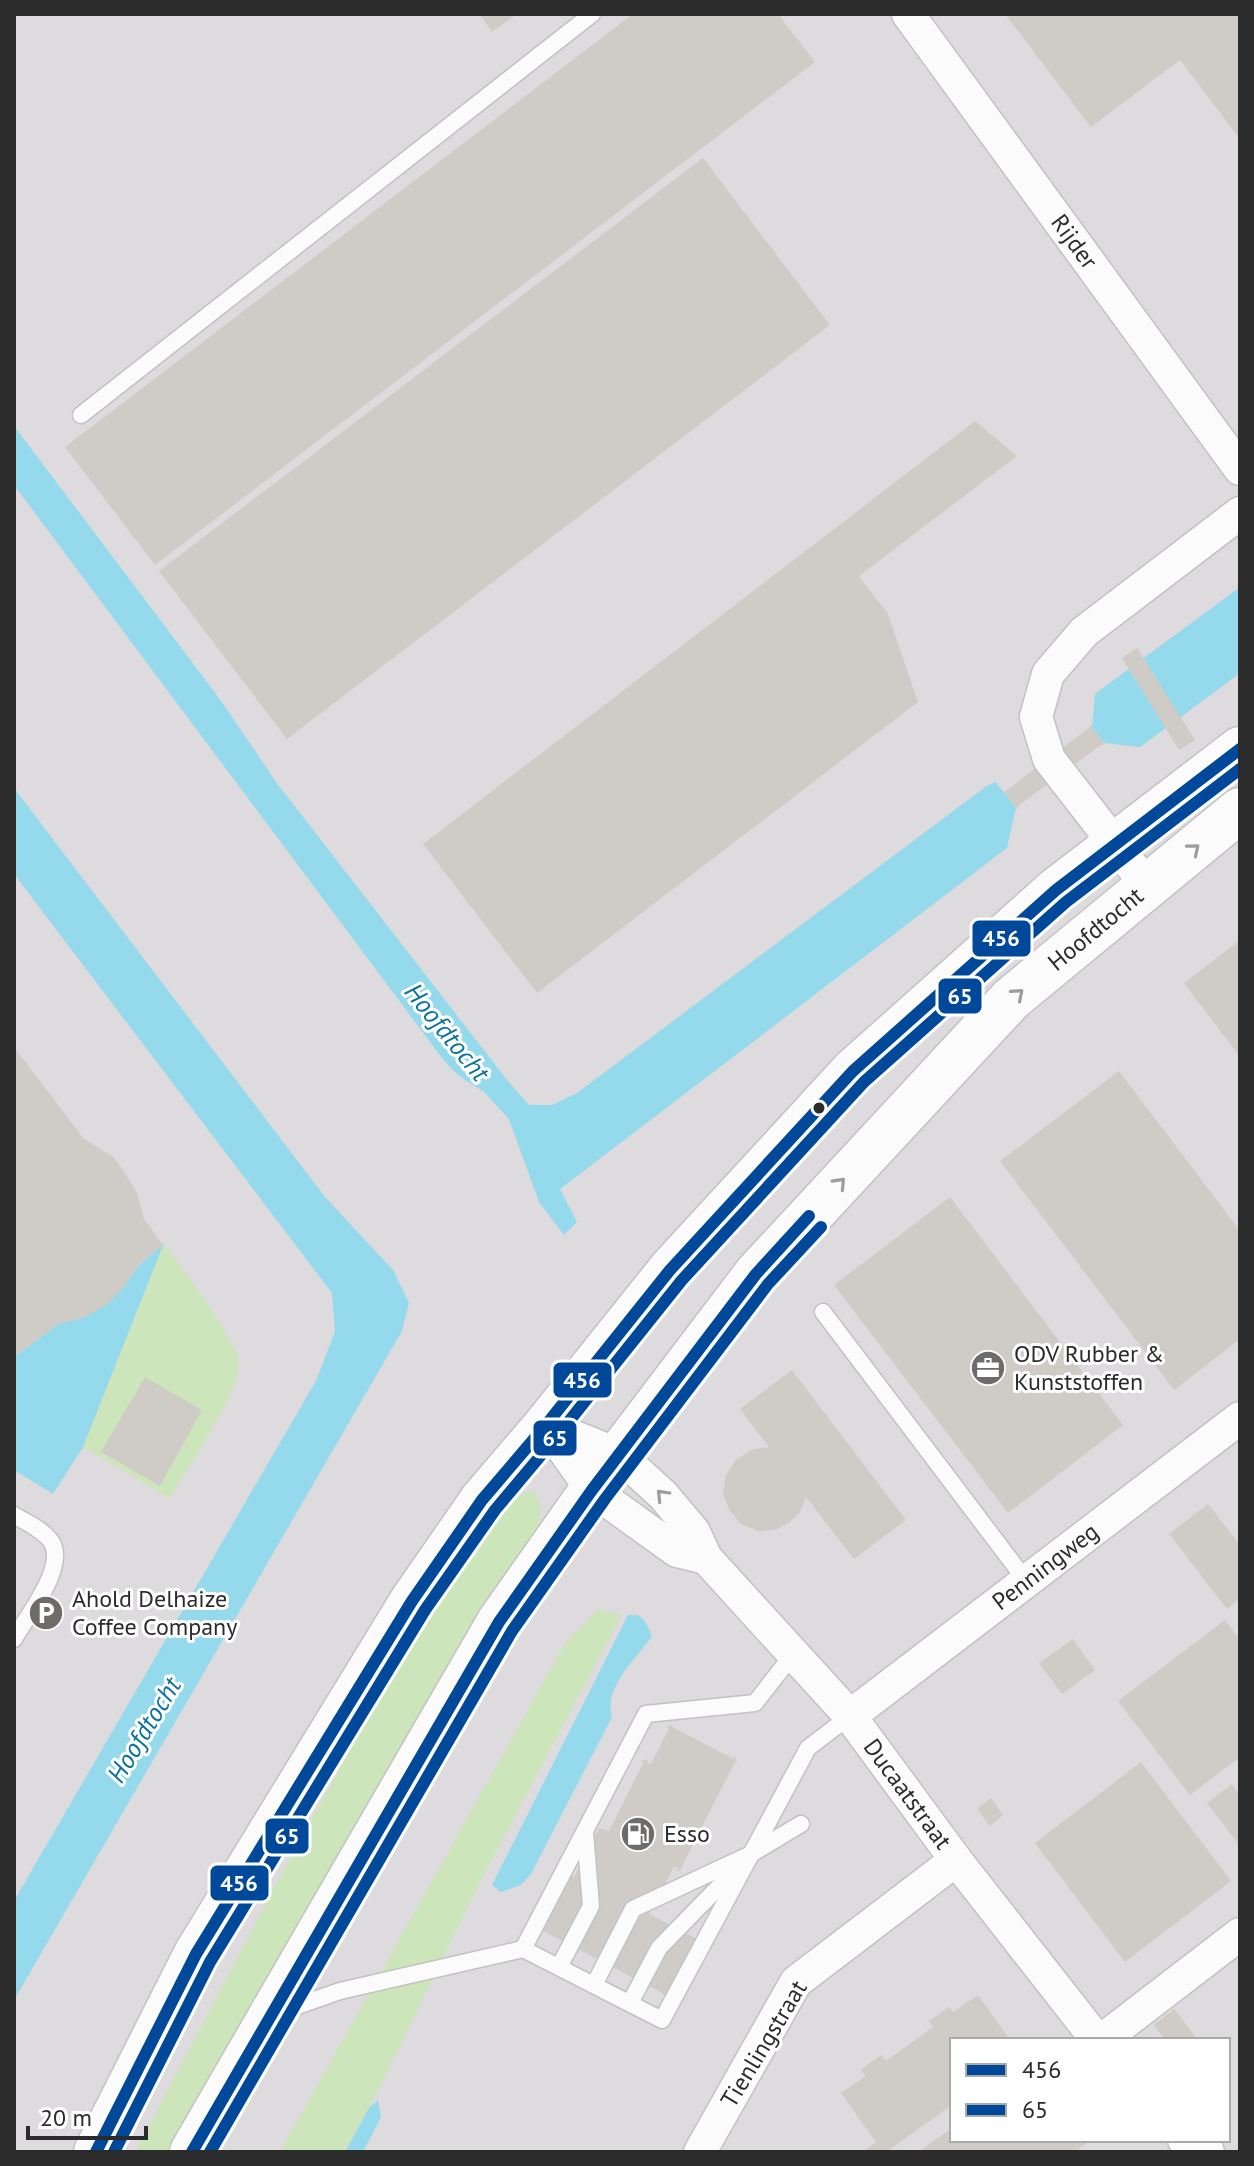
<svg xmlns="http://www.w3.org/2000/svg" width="1254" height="2166" font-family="'PT Sans',sans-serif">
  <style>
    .industrial { fill: #dddbdd; fill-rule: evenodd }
    .green { fill: #cde5ba }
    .water { fill: #94d9ec }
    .building { fill: #cfccc8 }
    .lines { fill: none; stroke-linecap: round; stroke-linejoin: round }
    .lane-casing { stroke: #c3c2c2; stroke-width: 19 }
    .street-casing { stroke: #c3c2c2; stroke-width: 35 }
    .secondary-casing { stroke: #c3c2c2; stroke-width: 47 }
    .lane { stroke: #fcfbfb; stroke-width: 16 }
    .street { stroke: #fcfbfb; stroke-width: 32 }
    .secondary { stroke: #fcfbfb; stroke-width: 44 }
    .bus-1-casing { stroke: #fff; stroke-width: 18 }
    .bus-2-casing { stroke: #fff; stroke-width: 18 }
    .bus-1 { stroke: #004899; stroke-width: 12 }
    .bus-2 { stroke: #004899; stroke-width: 12 }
    .oneway { stroke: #9e9d9d }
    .bus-dot { fill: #2b2b2b; stroke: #fff; stroke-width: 3 }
    .labels { text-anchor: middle; stroke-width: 6; stroke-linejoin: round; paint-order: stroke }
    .street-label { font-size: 24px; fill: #2b2b2b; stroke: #fff }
    .poi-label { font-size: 24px; fill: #2b2b2b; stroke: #fff; text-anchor: start }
    .water-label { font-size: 26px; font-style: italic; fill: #0c729f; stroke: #fff }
    .line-badge { stroke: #fff; stroke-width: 3 }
    .badge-label { font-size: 22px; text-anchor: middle; font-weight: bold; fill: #fff }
  </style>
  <rect width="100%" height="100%" fill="#eae6e2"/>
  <path class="industrial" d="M 14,14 L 1240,14 L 1240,2152 L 14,2152 ZM 952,2040 L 1228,2040 L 1228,2140 L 952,2140 Z"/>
  <g class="green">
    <path d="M 164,1243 C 180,1267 238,1340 239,1365 C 239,1391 185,1472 170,1498 L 83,1447 Z"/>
    <path d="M 533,1491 C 550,1513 533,1537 524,1559 L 175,2152 L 135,2152 L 288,1862 L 366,1722 L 456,1572 L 497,1515 L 519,1495 Z"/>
    <path d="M 598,1610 L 622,1614 L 484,1874 L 369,2108 L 344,2152 L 280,2152 L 566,1642 Z"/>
  </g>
  <g class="water">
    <path d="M 14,426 L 219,698 L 276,782 L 507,1080 L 529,1105 L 552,1105 L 577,1093 L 988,785 L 996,782 L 1016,808 L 1007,848 L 560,1189 L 577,1222 L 564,1235 L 539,1202 L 509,1119 L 484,1092 L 459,1076 L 445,1062 L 14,485 Z"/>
    <path d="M 1240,587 L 1240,673 L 1140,747 L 1104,743 L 1092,727 L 1095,694 Z"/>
    <path d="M 14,788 L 325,1197 L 393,1270 L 409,1303 L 402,1331 L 14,2000 L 14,1901 L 317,1379 L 335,1331 L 332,1293 L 14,874 Z"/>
    <path d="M 164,1243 L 83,1447 L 53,1494 L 14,1470 L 14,1357 L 61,1322 L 106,1305 L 122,1288 L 137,1267 Z"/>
    <path d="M 628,1615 L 638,1615 L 645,1621 L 652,1636 C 636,1659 603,1688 612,1717 L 531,1874 L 521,1885 L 501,1892 L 492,1885 Z"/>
    <path d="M 378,2100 L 381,2117 L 363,2152 L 345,2152 L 369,2108 Z"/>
  </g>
  <g class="building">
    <path d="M 479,14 L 517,14 L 492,32 Z"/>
    <path d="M 633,14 L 778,14 L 815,62 L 155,565 L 65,447 Z"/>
    <path d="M 1005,14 L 1240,14 L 1240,139 L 1180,60 L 1091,127 Z"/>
    <path d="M 703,158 L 830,325 L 287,739 L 159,571 Z"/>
    <path d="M 975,421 L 1017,456 L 859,576 L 888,614 L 918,702 L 537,993 L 423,844 Z"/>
    <path d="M 1137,648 L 1195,740 L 1179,750 L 1122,658 Z"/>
    <path d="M 1090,724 L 1105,745 L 1101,745 L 1018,806 L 1018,810 L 1004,792 L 1089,728 Z"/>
    <path d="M 1240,940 L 1240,1057 L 1184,983 Z"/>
    <path d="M 14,1047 L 84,1139 L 112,1156 L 124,1171 L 137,1193 L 144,1219 L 163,1245 L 138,1265 L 124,1287 L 106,1305 L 83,1318 L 58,1324 L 14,1357 Z"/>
    <path d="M 1119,1071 L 1240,1231 L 1240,1339 L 1174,1390 L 1000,1161 Z"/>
    <path d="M 950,1197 L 1123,1425 L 1008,1513 L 834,1285 Z"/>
    <path d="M 792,1370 L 906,1520 L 854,1559 L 806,1497 L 800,1512 L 789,1523 L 775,1530 L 758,1531 L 741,1524 L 729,1510 L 723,1493 L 726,1475 L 736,1460 L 751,1450 L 769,1447 L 740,1409 Z"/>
    <path d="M 145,1377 L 202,1410 L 160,1486 L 101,1452 Z"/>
    <path d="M 1208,1504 L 1240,1545 L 1240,1598 L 1227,1609 L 1169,1534 Z"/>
    <path d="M 1225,1620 L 1240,1640 L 1240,1757 L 1190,1795 L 1118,1701 Z"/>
    <path d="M 1073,1639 L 1095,1670 L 1062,1694 L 1039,1663 Z"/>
    <path d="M 673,1725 L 672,1727 L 734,1759 L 735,1756 L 737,1763 L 735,1762 L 681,1868 L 683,1869 L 676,1872 L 678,1868 L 674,1867 L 649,1914 L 697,1939 L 668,1996 L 528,1923 L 557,1868 L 574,1877 L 599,1828 L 609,1831 L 643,1763 L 641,1761 L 648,1759 L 647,1762 L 651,1764 L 669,1728 L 666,1727 Z"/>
    <path d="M 1141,1762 L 1231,1881 L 1125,1962 L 1035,1843 Z"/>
    <path d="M 1232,1784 L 1240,1795 L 1240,1846 L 1207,1803 Z"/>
    <path d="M 991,1798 L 1003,1815 L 990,1826 L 977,1809 Z"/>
    <path d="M 978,1995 L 1010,2040 L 952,2040 L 952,2105 L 886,2152 L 863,2152 L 876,2142 L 841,2093 L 866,2076 L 861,2070 L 871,2062 L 882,2055 L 886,2061 L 933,2027 L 929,2021 L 949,2007 L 953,2012 Z"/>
    <path d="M 1174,2009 L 1198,2040 L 1165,2040 L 1154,2025 Z"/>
    <path d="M 952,2128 L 952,2140 L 1091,2140 L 1074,2152 L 918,2152 Z"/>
  </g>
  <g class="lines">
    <g class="lane-casing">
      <g id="lane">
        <path d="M 81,415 L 592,14"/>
        <path d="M 823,1312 L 1027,1582"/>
        <path d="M 14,1515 C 27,1523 42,1529 51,1541 C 68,1566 27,1616 14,1639"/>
        <path d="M 523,1949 L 646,1714 L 755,1703 L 794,1653"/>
        <path d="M 559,1967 L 591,1906 L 585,1833"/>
        <path d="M 594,1985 L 633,1909 L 751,1854 L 801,1824"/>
        <path d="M 630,2003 L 659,1948 L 739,1866"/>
        <path d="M 283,2011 L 340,1991 L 523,1949 L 662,2020 L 808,1748 L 850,1716"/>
      </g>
    </g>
    <g class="street-casing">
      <g id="street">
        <path id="s1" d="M 908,14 L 1240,469"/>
        <path d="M 1148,887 L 1049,759 L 1036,717 L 1048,674 L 1084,632 L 1240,513"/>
        <path id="s2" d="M 546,1425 L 619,1455 L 663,1495 L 694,1532 L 706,1558 L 850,1716 L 956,1860 L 1097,2040"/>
        <path d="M 546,1425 L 592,1490 L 677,1551 L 706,1558"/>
        <path id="s3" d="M 850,1716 L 1240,1418"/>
        <path d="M 1102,2040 L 1240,1934"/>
        <path d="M 1184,2140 L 1208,2152"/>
        <path d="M 700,2152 L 796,1982 L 956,1860"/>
      </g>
    </g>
    <g class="secondary-casing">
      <g id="secondary">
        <path d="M 96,2152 L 196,1954 L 412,1601 L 482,1500 L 546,1425 L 670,1270 L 853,1071 L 1056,890 L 1240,749"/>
        <path id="s4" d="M 192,2152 L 499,1622 L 592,1490 L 756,1274 L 1011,999 L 1240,810"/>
      </g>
    </g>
    <use href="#lane" class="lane"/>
    <use href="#street" class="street"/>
    <use href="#secondary" class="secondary"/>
    <g class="bus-1-casing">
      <g id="bus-1">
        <path d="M 96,2152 L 196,1954 L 412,1601 L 482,1500 L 546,1425 L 670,1270 L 853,1071 L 1056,890 L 1240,749"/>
        <path d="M 192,2152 L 499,1622 L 592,1490 L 756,1274 L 809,1216"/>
      </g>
    </g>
    <g class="bus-2-casing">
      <g id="bus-2">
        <path d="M 114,2152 L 210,1962 L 425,1610 L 495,1510 L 558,1435 L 682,1280 L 864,1082 L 1066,902 L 1240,769"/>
        <path d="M 210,2152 L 512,1631 L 605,1499 L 768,1284 L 821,1227"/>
      </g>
    </g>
    <use href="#bus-1" class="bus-1"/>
    <use href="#bus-2" class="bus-2"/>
  </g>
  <defs><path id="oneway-chevron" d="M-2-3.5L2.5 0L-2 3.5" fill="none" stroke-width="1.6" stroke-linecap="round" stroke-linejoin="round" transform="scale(2)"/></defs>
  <g class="oneway">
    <use href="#oneway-chevron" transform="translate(1194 849) rotate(-40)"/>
    <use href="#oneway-chevron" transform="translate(1018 994) rotate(-41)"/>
    <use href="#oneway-chevron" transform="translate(840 1183) rotate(-47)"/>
    <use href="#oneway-chevron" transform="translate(662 1495) rotate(-134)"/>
  </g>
  <defs>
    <g id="office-disc" transform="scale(1.8)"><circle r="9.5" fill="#6e6c6b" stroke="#fff"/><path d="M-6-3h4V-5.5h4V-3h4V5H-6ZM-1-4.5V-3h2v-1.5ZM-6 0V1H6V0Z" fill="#fff"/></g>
    <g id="parking-disc" transform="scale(1.8)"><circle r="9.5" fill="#6e6c6b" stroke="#fff"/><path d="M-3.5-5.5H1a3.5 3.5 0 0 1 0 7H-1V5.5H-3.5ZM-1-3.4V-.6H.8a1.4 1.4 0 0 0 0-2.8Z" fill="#fff"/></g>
    <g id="fuel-disc" transform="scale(1.8)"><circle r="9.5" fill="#6e6c6b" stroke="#fff"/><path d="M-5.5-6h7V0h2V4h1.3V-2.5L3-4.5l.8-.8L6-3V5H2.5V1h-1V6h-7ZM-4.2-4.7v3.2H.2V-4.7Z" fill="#fff"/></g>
  </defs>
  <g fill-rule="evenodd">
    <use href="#office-disc" x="988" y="1368"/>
    <use href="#parking-disc" x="46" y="1613"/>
    <use href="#fuel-disc" x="638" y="1834"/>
  </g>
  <circle class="bus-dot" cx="819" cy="1108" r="7"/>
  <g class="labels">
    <g class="street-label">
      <text dy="8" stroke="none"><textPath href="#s1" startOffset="282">Rijder</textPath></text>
      <text dy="8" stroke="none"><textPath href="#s4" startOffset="1530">Hoofdtocht</textPath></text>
      <text dy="8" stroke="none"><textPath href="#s3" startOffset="246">Penningweg</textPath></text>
      <text dy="8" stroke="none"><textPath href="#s2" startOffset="526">Ducaatstraat</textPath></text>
      <text transform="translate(764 2044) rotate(-59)" y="8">Tienlingstraat</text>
    </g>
    <g class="poi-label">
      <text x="1014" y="1362">ODV Rubber &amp;<tspan x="1014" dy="28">Kunststoffen</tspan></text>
      <text x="72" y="1607">Ahold Delhaize<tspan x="72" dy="28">Coffee Company</tspan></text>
      <text x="664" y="1842">Esso</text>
    </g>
    <g class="water-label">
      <text transform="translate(447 1032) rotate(51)" y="9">Hoofdtocht</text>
      <text transform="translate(144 1730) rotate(-59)" y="9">Hoofdtocht</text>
    </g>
  </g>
  <g class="line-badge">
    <rect x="971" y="919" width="61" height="39" rx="8" fill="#004899"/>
    <rect x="937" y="977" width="46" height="38" rx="8" fill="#004899"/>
    <rect x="552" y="1361" width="61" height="38" rx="8" fill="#004899"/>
    <rect x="532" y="1419" width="46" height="38" rx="8" fill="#004899"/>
    <rect x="264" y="1817" width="46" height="38" rx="8" fill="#004899"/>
    <rect x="209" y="1864" width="61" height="38" rx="8" fill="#004899"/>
  </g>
  <g class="badge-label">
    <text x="1001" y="946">456</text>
    <text x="960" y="1004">65</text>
    <text x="582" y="1388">456</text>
    <text x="555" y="1446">65</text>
    <text x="287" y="1844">65</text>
    <text x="239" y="1891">456</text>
  </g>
  <rect width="1254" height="2166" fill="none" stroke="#2b2b2b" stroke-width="32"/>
  <rect x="950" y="2038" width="280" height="104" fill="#ffffff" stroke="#aaaaaa" stroke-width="2"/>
  <rect x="966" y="2064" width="40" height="12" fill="#004899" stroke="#aaaaaa" stroke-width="2"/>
  <text x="1022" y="2078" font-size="24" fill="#2b2b2b">456</text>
  <rect x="966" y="2104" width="40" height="12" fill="#004899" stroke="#aaaaaa" stroke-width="2"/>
  <text x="1022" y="2118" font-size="24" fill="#2b2b2b">65</text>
  <path d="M28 2126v12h118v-12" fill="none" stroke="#2b2b2b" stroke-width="4"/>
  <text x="40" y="2126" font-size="24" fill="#2b2b2b" stroke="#ffffff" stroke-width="6" paint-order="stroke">20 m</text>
</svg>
